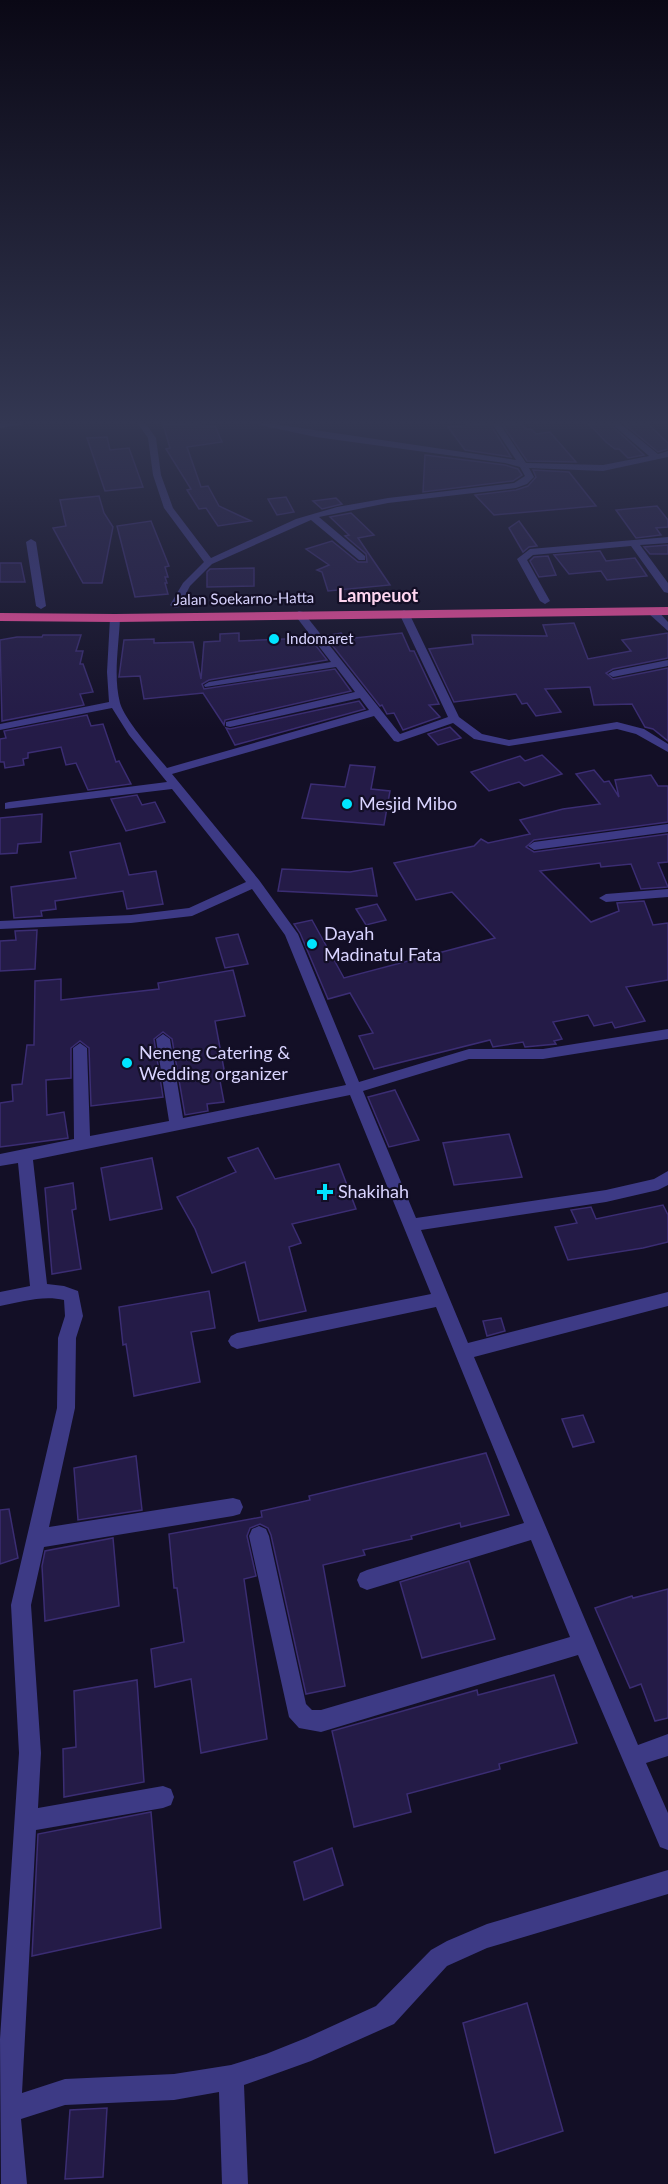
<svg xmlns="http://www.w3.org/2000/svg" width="668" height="2184" font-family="Lato,sans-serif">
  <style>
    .building { fill: #241b47; stroke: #3b2d73; stroke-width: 1.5 }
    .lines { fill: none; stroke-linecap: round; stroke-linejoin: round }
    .minor { fill: #3d3a85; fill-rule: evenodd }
    .highway { fill: #ff4fa3; fill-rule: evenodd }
    .poi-dot { fill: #00e5ff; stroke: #130f26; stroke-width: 2 }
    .labels { text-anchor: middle; stroke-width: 4.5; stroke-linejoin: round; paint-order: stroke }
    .far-street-label { font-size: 15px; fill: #d9d4ff; stroke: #130f26 }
    .far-poi-label { font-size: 15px; fill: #d9d4ff; stroke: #130f26; text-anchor: start }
    .far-quarter-label { font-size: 18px; font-weight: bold; fill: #ffd6f0; stroke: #130f26 }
    .poi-label { font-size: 18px; fill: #d9d4ff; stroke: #130f26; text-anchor: start }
  </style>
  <rect width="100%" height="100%" fill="#130f26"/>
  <g class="building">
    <path d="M 163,424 L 215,426 L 222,442 L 187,447 L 201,487 L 208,486 L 219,506 L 251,521 L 218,526 L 206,508 L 199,509 L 187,490 L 191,489 L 166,449 L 170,448 Z"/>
    <path d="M 483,424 L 490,424 L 511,457 L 465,450 L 448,427 Z"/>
    <path d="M 502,424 L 521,424 L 526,429 L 531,429 L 536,434 L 550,432 L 576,462 L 527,461 Z"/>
    <path d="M 589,424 L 610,424 L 644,455 L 628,458 L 619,449 L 615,449 L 606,442 Z"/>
    <path d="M 624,424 L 648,424 L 668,443 L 668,449 L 658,452 Z"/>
    <path d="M 107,437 L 110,450 L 129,448 L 143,487 L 105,491 L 87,438 Z"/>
    <path d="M 425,455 L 505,465 L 518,469 L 522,475 L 513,481 L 423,492 Z"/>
    <path d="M 533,470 L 569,472 L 596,506 L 494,515 L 475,495 L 516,490 L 528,486 L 536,477 Z"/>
    <path d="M 99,496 L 104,513 L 113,527 L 102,583 L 83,583 L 53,528 L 66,526 L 60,500 Z"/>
    <path d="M 286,497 L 294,512 L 277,515 L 268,499 Z"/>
    <path d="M 336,498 L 342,504 L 322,509 L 313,501 Z"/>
    <path d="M 657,506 L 668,520 L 668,527 L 656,528 L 661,535 L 636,538 L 616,510 Z"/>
    <path d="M 351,513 L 374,535 L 358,538 L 390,585 L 328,591 L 322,572 L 317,570 L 329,565 L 306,549 L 332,541 L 358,562 L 367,562 L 366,554 L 345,536 L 349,535 L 330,517 Z"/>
    <path d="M 151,521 L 169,566 L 165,567 L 168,577 L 165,577 L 167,583 L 165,583 L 168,594 L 135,597 L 117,526 Z"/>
    <path d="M 519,521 L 537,546 L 529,547 L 523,552 L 509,528 Z"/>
    <path d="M 668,545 L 668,554 L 650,554 L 644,547 Z"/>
    <path d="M 600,551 L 606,561 L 635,558 L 647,576 L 607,580 L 601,571 L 569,574 L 554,555 Z"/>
    <path d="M 548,556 L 556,575 L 539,577 L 530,561 L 534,557 Z"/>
    <path d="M 0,563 L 21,563 L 25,582 L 0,582 Z"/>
    <path d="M 254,568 L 254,586 L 207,587 L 207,572 L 210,569 Z"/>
    <path d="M 574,623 L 588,659 L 631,651 L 622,640 L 668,633 L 668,658 L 613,669 L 606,673 L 613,679 L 668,668 L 668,741 L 653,729 L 645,727 L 632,704 L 594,705 L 590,687 L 545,689 L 561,712 L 536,716 L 527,703 L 522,704 L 516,694 L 454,702 L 429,649 L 473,644 L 472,635 L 547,636 L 543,625 Z"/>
    <path d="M 239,633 L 239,641 L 310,638 L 327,660 L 209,680 L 202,684 L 204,689 L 335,669 L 351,691 L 225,720 L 224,725 L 203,693 L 144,699 L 140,676 L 119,677 L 124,640 L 154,639 L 154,643 L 193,642 L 201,679 L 204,642 L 220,641 L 220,634 Z"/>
    <path d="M 341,633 L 345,639 L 402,633 L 410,651 L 414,651 L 439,704 L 429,705 L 440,717 L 403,730 L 394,713 L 387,714 L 382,705 L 380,706 L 325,636 Z"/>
    <path d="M 43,635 L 81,635 L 76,651 L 83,651 L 80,664 L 83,664 L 93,692 L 80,694 L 84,705 L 2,721 L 0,640 L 17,637 L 42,637 Z"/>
    <path d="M 359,701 L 365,709 L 235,745 L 226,728 L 230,729 Z"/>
    <path d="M 87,715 L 91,726 L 103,724 L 116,762 L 119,761 L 131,784 L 88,790 L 76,763 L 66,765 L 61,747 L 28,753 L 28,758 L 23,759 L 24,765 L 5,768 L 4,762 L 0,762 L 0,739 L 6,738 L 4,731 Z"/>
    <path d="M 450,727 L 461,738 L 438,745 L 428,734 Z"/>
    <path d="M 542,755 L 562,774 L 524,786 L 519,782 L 489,791 L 471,772 L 520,756 L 525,761 Z"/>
    <path d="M 350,765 L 375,767 L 371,789 L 390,791 L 384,825 L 302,818 L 311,784 L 345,787 Z"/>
    <path d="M 594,770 L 604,782 L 609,781 L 619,797 L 615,780 L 651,775 L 658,786 L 668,786 L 668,822 L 534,840 L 526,847 L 534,852 L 668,834 L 668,862 L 658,863 L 668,887 L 641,889 L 631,864 L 601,867 L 600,863 L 540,871 L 591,922 L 619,911 L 617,903 L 644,901 L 653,925 L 668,923 L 668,980 L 626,987 L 645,1021 L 615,1028 L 612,1022 L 594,1026 L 588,1015 L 553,1022 L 562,1039 L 554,1041 L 556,1044 L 525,1047 L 523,1042 L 493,1047 L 490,1040 L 374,1069 L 359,1036 L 373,1033 L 350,993 L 328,999 L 300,933 L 294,924 L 312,920 L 344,978 L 495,938 L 452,892 L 416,900 L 394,863 L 474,846 L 481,839 L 488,843 L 530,834 L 520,820 L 563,809 L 600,804 L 576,774 Z"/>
    <path d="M 137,795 L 142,805 L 155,802 L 165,822 L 126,831 L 111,799 Z"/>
    <path d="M 42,814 L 41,842 L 18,844 L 17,853 L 0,854 L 0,818 Z"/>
    <path d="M 120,843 L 129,875 L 156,871 L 163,904 L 127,909 L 123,891 L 55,901 L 56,909 L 41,911 L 42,916 L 14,918 L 11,887 L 76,878 L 70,852 Z"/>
    <path d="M 372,868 L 377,896 L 278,891 L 282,869 L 350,872 Z"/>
    <path d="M 377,904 L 386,920 L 366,925 L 356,909 Z"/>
    <path d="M 37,930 L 35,969 L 0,971 L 0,941 L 16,940 L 15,931 Z"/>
    <path d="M 238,934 L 248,964 L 225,968 L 216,938 Z"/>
    <path d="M 233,970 L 245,1016 L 215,1021 L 226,1080 L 220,1081 L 224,1102 L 207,1104 L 208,1111 L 185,1115 L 172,1039 L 163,1032 L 154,1039 L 163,1097 L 91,1106 L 89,1048 L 80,1041 L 71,1048 L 71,1078 L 46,1080 L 47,1115 L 64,1112 L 68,1138 L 0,1147 L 0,1103 L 13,1101 L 12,1085 L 22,1084 L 27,1045 L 34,1045 L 35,981 L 61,979 L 61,1000 L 159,989 L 158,983 Z"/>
    <path d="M 395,1090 L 419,1140 L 389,1147 L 368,1097 Z"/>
    <path d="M 509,1134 L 522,1177 L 454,1185 L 443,1143 Z"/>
    <path d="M 258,1148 L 275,1179 L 339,1164 L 356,1209 L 292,1224 L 301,1243 L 289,1247 L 306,1311 L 259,1321 L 245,1262 L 212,1273 L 195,1229 L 177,1197 L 236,1172 L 228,1158 Z"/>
    <path d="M 152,1158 L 162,1209 L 110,1220 L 101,1168 Z"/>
    <path d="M 73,1183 L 76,1209 L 72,1210 L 81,1269 L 52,1274 L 45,1188 Z"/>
    <path d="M 663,1205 L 668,1215 L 668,1242 L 643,1248 L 568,1260 L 555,1227 L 577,1223 L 571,1210 L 591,1207 L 596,1219 Z"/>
    <path d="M 209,1291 L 215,1328 L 191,1332 L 200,1382 L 134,1396 L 126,1344 L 123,1345 L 119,1307 Z"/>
    <path d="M 501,1318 L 505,1331 L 487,1336 L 483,1321 Z"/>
    <path d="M 583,1415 L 594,1442 L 573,1447 L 562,1419 Z"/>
    <path d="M 486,1453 L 509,1515 L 461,1527 L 460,1523 L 411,1536 L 412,1539 L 363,1550 L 365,1555 L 323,1565 L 345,1686 L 306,1694 L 271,1535 L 268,1528 L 260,1524 L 250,1528 L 247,1536 L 256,1576 L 244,1579 L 267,1739 L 201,1753 L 191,1679 L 155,1687 L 151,1649 L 184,1642 L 177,1588 L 174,1588 L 169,1534 L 262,1517 L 261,1511 L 310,1500 L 309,1496 Z"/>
    <path d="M 136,1456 L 142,1510 L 78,1520 L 74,1468 Z"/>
    <path d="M 9,1509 L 18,1558 L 0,1564 L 0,1510 Z"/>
    <path d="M 113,1538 L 119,1606 L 45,1621 L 42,1566 L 45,1551 Z"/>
    <path d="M 469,1561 L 495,1639 L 422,1658 L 400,1582 Z"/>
    <path d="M 668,1589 L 668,1718 L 655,1721 L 641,1684 L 630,1688 L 595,1608 L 632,1596 L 633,1598 Z"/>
    <path d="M 554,1675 L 577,1743 L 499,1764 L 500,1769 L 407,1794 L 411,1812 L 354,1827 L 332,1731 L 477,1690 L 478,1695 Z"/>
    <path d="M 137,1680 L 144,1782 L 64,1797 L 63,1749 L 76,1747 L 74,1691 Z"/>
    <path d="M 151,1812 L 161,1928 L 32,1956 L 38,1834 Z"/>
    <path d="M 332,1848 L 343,1885 L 304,1900 L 294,1862 Z"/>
    <path d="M 527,2003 L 563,2131 L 495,2153 L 463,2023 Z"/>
    <path d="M 107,2108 L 103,2177 L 65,2179 L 70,2110 Z"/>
  </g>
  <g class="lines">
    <g class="minor">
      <path d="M 0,424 L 25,424 L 0,428 Z"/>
      <path d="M 138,424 L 146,424 L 156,438 L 161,475 L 173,508 L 211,558 L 296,519 L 337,507 L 388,498 L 514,483 L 525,476 L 520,467 L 505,463 L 316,437 L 264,426 L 260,424 L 274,424 L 516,460 L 492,424 L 500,424 L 526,463 L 603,465 L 649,456 L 612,424 L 621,424 L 658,454 L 668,451 L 668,457 L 603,471 L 529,468 L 534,477 L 527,484 L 516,488 L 388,503 L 319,517 L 365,556 L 365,560 L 359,560 L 311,520 L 212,564 L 190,586 L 179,607 L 175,608 L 170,605 L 183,583 L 204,562 L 164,508 L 153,475 L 148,438 Z"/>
      <path d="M 668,537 L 668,543 L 640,545 L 668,583 L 668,593 L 664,592 L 631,546 L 533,555 L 527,560 L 550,601 L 545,604 L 540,601 L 517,559 L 530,549 Z"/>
      <path d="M 31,539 L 36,542 L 46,606 L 41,609 L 36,606 L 26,542 Z"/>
      <path d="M 648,609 L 656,609 L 668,622 L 668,631 L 648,613 Z"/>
      <path d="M 404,610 L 409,613 L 459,717 L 482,734 L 509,740 L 617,722 L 644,729 L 668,744 L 668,752 L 636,734 L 617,729 L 509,746 L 474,739 L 453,723 L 398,742 L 394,741 L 374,716 L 172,774 L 259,880 L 298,934 L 359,1082 L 469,1049 L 543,1049 L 668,1029 L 668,1039 L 543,1059 L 469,1059 L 363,1091 L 416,1218 L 606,1190 L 654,1179 L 668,1171 L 668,1185 L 658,1190 L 606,1202 L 421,1230 L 468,1343 L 668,1292 L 668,1306 L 474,1357 L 638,1745 L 668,1734 L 668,1756 L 646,1763 L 668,1813 L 668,1850 L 660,1847 L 578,1655 L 321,1732 L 299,1728 L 289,1717 L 249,1536 L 252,1529 L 259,1526 L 266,1529 L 269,1536 L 306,1704 L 312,1710 L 321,1710 L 570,1637 L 531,1540 L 367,1590 L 360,1587 L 357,1580 L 360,1573 L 367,1570 L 524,1523 L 436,1307 L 237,1349 L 231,1346 L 228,1341 L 231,1336 L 237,1333 L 431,1294 L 350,1095 L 33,1160 L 47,1284 L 64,1286 L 78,1291 L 83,1316 L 76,1338 L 75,1408 L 49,1527 L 233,1498 L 240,1500 L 243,1507 L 240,1514 L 233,1516 L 44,1547 L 31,1605 L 41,1753 L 38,1808 L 163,1786 L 171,1789 L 174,1797 L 171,1805 L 163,1808 L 36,1830 L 22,2093 L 65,2079 L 174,2074 L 231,2065 L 266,2054 L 306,2038 L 376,2006 L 431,1950 L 447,1941 L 487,1924 L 668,1870 L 668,1894 L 487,1948 L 447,1966 L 394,2024 L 311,2061 L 244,2085 L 248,2184 L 222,2184 L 219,2092 L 174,2100 L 65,2105 L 21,2119 L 27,2184 L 1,2184 L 0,2039 L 19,1753 L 11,1605 L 57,1408 L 58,1338 L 65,1316 L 64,1300 C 43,1295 21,1302 0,1306 L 0,1292 L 30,1286 L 18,1163 L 0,1166 L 0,1154 L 74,1139 L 73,1048 L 80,1043 L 87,1048 L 90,1136 L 169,1121 L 156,1039 L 163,1034 L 170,1039 L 183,1118 L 346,1085 L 285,935 L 252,889 L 192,916 L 131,923 L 0,929 L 0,921 L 131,915 L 189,908 L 246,882 L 172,789 L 5,809 L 5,803 L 9,802 L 167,782 L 129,735 L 112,708 L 0,730 L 0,724 L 109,702 L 107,672 L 110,618 L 115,615 L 120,618 C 119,645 113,676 120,703 C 126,722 154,752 167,768 L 369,710 L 360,698 L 230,727 L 226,726 L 226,722 L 355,692 L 336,667 L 205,687 L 204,685 L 209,682 L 331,662 L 294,614 L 299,611 L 303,612 L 400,734 L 448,717 L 399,613 Z"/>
      <path d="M 668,660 L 668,666 L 613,677 L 608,674 L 613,671 Z"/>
      <path d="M 668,824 L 668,832 L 534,850 L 528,846 L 534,842 Z"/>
      <path d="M 668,889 L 668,897 L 606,902 L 599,898 L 606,894 Z"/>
    </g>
    <path class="highway" d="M 668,607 L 668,615 L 115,622 L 0,621 L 0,613 L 115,614 Z"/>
  </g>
  <linearGradient id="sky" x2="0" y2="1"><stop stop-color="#0a0815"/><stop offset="0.58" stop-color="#333752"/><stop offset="1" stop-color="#333752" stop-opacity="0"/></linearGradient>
  <rect width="668" height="729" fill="url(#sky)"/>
  <g class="poi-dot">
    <circle cx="274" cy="639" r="6"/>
    <circle cx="347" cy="804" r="6"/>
    <circle cx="312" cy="944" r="6"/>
    <circle cx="127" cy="1063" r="6"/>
    <path d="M322 1183h6v6h6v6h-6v6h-6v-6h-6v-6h6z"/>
  </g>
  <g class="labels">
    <g class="far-street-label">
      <text transform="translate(244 599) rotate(-1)" y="5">Jalan Soekarno-Hatta</text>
    </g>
    <g class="far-poi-label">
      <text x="286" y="644">Indomaret</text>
    </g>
    <g class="far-quarter-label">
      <text x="378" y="602">Lampeuot</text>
    </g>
    <g class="poi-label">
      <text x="359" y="810">Mesjid Mibo</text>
      <text x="324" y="940">Dayah<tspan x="324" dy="21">Madinatul Fata</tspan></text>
      <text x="139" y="1059">Neneng Catering &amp;<tspan x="139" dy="21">Wedding organizer</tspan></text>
      <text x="338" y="1198">Shakihah</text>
    </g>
  </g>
</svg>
